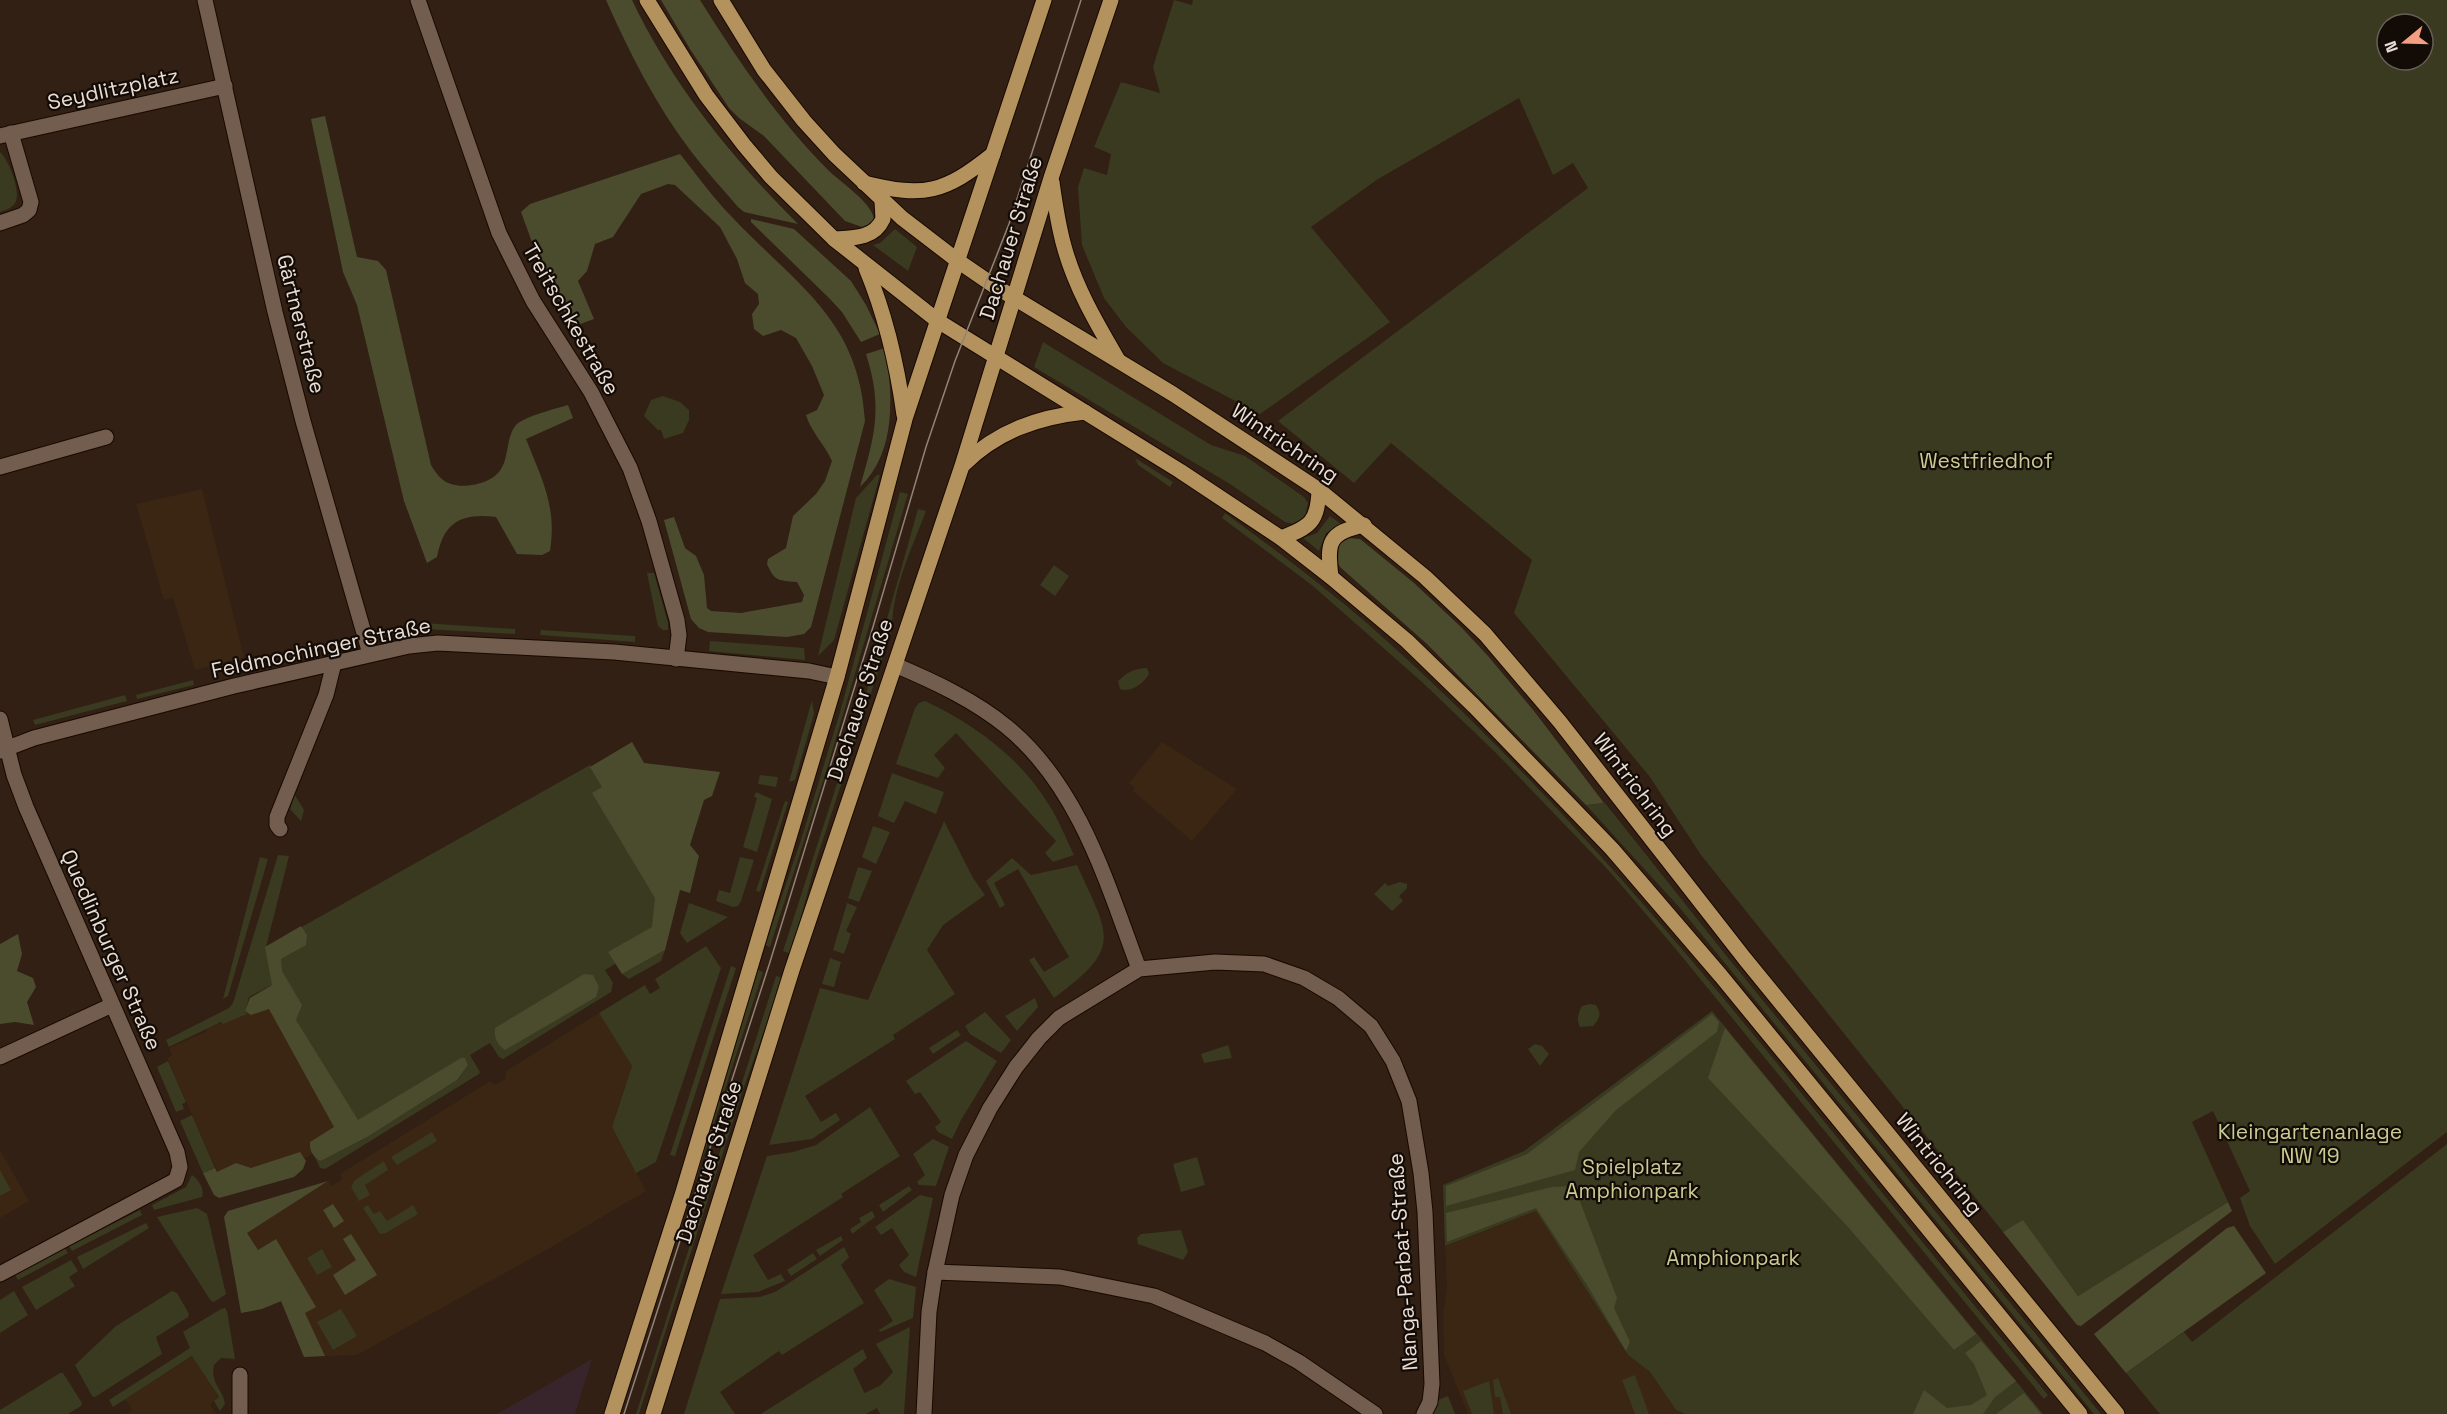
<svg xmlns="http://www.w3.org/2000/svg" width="2447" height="1414" font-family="'Space Grotesk',sans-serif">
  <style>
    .commercial { fill: #38252b }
    .built { fill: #3b2513 }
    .green { fill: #393a20; fill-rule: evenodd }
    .forest { fill: #4b4c2e }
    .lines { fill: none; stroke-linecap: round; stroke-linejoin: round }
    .minor-casing { stroke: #180901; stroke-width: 17 }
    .major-casing { stroke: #180901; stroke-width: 17 }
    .minor { stroke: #725d4e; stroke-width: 15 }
    .major { stroke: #b4925e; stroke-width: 15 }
    .tram { stroke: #928379; stroke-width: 1.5 }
    .labels { text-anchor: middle; stroke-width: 4.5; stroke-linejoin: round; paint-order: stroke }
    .street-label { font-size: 21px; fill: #e9ddd5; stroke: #130b06 }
    .park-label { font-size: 21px; fill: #c9cc92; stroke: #130b06 }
  </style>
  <rect width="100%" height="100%" fill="#312013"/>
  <path class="commercial" d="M 592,1359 L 575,1414 L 497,1414 Z"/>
  <g class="built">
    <path d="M 202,489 L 244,657 L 195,670 L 173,598 L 164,600 L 136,504 Z"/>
    <path d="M 1162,742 L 1237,789 L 1192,841 L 1133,791 L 1135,788 L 1129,783 Z"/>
    <path d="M 271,984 L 358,1126 L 297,1163 L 220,1188 L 217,1171 L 167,1058 L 172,1055 L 169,1048 L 207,1031 L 207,1028 L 242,1016 L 249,998 Z"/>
    <path d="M 599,1013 L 632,1066 L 612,1127 L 646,1191 L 550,1248 L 357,1355 L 304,1357 L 281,1302 L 262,1309 L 247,1233 L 328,1181 L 332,1186 L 342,1179 L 340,1174 L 490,1081 L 495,1085 L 500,1082 L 506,1078 L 506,1071 Z"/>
    <path d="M 0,1150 L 29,1201 L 0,1218 Z"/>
    <path d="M 1536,1211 L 1628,1355 L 1650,1372 L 1676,1410 L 1685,1414 L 1468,1414 L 1444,1355 L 1443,1314 L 1447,1287 L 1445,1246 Z"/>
    <path d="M 193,1356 L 219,1398 L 210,1404 L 216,1414 L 126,1414 L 132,1410 L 125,1399 Z"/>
  </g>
  <g class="green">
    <path d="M 1174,0 L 1192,5 L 1193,0 L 2447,0 L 2447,1132 L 2275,1264 L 2250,1226 L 2240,1198 L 2250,1191 L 2213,1111 L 2192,1122 L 2228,1202 L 2078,1296 L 2023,1221 L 2003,1232 L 1701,855 L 1650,777 L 1514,613 L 1532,560 L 1391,443 L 1354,483 L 1278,421 L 1588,188 L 1573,163 L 1553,175 L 1519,98 L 1378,179 L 1311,227 L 1390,322 L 1260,414 L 1163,363 L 1126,327 L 1104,298 L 1082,245 L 1078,187 L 1084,168 L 1107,175 L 1111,154 L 1094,147 L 1121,82 L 1160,93 L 1153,67 ZM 2387,24 L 2423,24 L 2423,60 L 2387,60 Z"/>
    <path d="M 0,152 C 8,158 21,192 16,201 C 13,208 6,210 0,212 Z"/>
    <path d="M 895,229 L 917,247 L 908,271 L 873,245 L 880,243 Z"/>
    <path d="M 1043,342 L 1211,445 L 1245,456 L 1304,497 L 1308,503 L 1305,517 L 1293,524 L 1285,522 L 1230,484 L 1034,367 Z"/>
    <path d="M 663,396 L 680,402 L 689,410 L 689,420 L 683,433 L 664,439 L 661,430 L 658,430 L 644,416 L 651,400 Z"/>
    <path d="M 1135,458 L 1173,482 L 1170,487 L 1138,465 Z"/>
    <path d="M 877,475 L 880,475 L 834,640 L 818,656 L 856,498 Z"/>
    <path d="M 900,492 L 908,494 L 826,772 L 770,947 L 765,945 L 800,843 L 840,712 Z"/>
    <path d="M 918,509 L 926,511 C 912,548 892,589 892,629 L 816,861 L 791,954 L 783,951 L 864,700 Z"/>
    <path d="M 1225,513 C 1274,549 1323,585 1369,625 C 1543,778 1691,956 1836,1136 C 1907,1223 1977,1309 2048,1395 L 2044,1399 L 1674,947 L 1610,872 L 1495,752 L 1422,682 L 1313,586 L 1222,518 Z"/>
    <path d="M 1330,516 L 1341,524 L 1326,533 L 1319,551 L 1303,538 L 1317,533 Z"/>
    <path d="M 1054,565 L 1069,576 L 1055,596 L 1040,585 Z"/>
    <path d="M 647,573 L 654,573 L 668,623 L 668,630 L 663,630 L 658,626 Z"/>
    <path d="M 423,623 L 515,629 L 515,634 L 423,629 Z"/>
    <path d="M 541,630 L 635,636 L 635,642 L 540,635 Z"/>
    <path d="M 710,641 L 804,648 L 805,660 L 709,651 Z"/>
    <path d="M 1147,668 L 1149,674 C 1143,684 1131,693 1120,689 L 1118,681 C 1126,673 1135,668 1147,668 Z"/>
    <path d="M 193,680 L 194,685 L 137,699 L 136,695 Z"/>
    <path d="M 125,695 L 127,701 L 35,725 L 33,720 Z"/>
    <path d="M 812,700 L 814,714 L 795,780 L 789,782 Z"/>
    <path d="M 925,701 C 974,724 1021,758 1049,805 C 1059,820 1066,839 1074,855 L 1053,862 L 1045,853 L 1056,841 L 956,733 L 934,755 L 945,768 L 938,778 L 896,764 L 915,708 L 919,703 Z"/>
    <path d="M 590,765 L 666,892 L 658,938 L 605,970 L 613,983 L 611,992 L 503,1059 L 499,1057 L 490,1043 L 470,1055 L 480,1072 L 479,1074 L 325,1169 L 320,1168 L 313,1153 L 321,1161 L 369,1136 L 457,1080 L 468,1065 L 465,1059 L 358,1126 L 271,985 L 249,997 L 245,1011 L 247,1014 L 223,1024 L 221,1022 L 169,1047 L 166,1040 L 229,1008 L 233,1003 L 278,855 L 289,856 L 266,947 Z"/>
    <path d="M 892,773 L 944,792 L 936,814 L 905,801 L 894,823 L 878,816 Z"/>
    <path d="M 760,775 L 778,777 L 776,787 L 758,784 Z"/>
    <path d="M 756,792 L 772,799 L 757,852 L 743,847 L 757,798 L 754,797 Z"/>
    <path d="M 295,795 L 304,810 L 301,821 L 290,809 Z"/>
    <path d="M 785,801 L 788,802 L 760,892 L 756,891 Z"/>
    <path d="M 1605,803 L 1725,954 L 2101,1414 L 2094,1414 L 1679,907 L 1586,805 Z"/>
    <path d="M 944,821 L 973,878 L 985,895 L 943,925 L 927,950 L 955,994 L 893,1035 L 895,1039 L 805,1096 L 821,1122 L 836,1113 L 840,1120 L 812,1139 L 769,1145 L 820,988 L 868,1000 Z"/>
    <path d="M 873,826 L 890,832 L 876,864 L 862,857 Z"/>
    <path d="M 260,857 L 268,859 L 228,996 L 223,999 Z"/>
    <path d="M 740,857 L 754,860 L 741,901 L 738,906 L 733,907 L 716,901 L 719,890 L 730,893 Z"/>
    <path d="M 1012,858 L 1031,875 L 1077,865 C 1109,936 1124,947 1054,998 L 1029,960 L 1034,957 L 1044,972 L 1069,957 L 1018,869 L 994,883 L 1005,905 L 1000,908 L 986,881 Z"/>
    <path d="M 858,867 L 872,871 L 859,902 L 848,898 Z"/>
    <path d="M 1400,882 L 1407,884 L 1407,888 L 1399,896 L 1403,901 L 1392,911 L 1374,894 L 1385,883 L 1388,886 Z"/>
    <path d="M 689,903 L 728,917 L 687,943 L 680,933 Z"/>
    <path d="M 847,903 L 857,907 L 846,931 L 851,934 L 844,954 L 833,950 Z"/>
    <path d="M 706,946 L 721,968 L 656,1162 L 636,1173 L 612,1127 L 632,1066 L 599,1013 L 645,985 L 650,994 L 660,988 L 655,979 Z"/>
    <path d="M 665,950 L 661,961 L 629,979 L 622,974 Z"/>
    <path d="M 830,958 L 841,962 L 834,987 L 822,984 Z"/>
    <path d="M 731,966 L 736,968 L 675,1156 L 670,1155 Z"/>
    <path d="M 756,969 L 763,972 L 620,1414 L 617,1414 L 724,1081 Z"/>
    <path d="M 776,976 L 783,978 L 744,1087 L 639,1414 L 636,1414 Z"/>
    <path d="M 1035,998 L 1038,1007 L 1017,1031 L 1005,1016 Z"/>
    <path d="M 1590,1004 L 1596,1005 C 1602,1014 1600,1018 1593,1026 L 1580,1027 C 1576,1019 1578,1014 1582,1006 Z"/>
    <path d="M 1712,1011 L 2043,1414 L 1685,1414 L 1676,1410 L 1650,1372 L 1628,1355 L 1536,1211 L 1445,1246 L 1443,1185 L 1524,1151 Z"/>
    <path d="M 985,1012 L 1011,1040 L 1001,1053 L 970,1034 L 965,1026 Z"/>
    <path d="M 957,1030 L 961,1035 L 933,1054 L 929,1048 Z"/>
    <path d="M 966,1041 L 997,1061 L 961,1120 L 952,1139 L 938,1132 L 935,1127 L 941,1122 L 920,1092 L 915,1094 L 906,1081 Z"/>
    <path d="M 1535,1044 L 1542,1046 L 1549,1054 L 1540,1066 L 1528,1049 Z"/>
    <path d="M 1228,1045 L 1232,1058 L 1204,1063 L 1201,1054 Z"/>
    <path d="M 168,1061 L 186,1102 L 182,1104 L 184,1109 L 176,1112 L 157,1067 Z"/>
    <path d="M 870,1107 L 900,1156 L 841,1194 L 843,1197 L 753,1255 L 768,1280 L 781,1274 L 785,1281 L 758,1292 L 721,1294 L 767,1156 L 793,1152 L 816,1145 Z"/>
    <path d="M 192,1115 L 215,1168 L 203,1173 L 180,1121 Z"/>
    <path d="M 432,1132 L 437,1141 L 397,1165 L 391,1157 Z"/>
    <path d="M 933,1139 L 949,1147 L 936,1186 L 919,1185 L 917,1182 L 925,1175 L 913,1154 Z"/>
    <path d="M 2447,1144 L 2447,1414 L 2160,1414 L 2126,1373 L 2184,1332 L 2192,1342 Z"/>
    <path d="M 1197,1157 L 1205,1185 L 1181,1192 L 1173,1164 Z"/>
    <path d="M 384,1161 L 388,1170 L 365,1185 L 370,1195 L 359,1201 L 351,1187 L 355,1180 Z"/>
    <path d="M 0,1170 L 11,1190 L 0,1196 Z"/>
    <path d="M 192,1175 C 198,1179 205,1189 202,1197 L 154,1210 L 152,1205 L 186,1187 Z"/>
    <path d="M 909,1186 L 912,1190 L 883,1212 L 879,1205 Z"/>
    <path d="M 920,1195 L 933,1198 L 916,1277 L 904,1272 L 899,1265 L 909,1255 L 892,1228 L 881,1235 L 875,1227 Z"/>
    <path d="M 368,1205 L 374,1214 L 380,1211 L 387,1221 L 413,1205 L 418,1214 L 386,1233 L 380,1234 L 363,1208 Z"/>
    <path d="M 197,1208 L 207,1214 L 226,1294 L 214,1302 L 211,1301 L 157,1217 Z"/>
    <path d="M 140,1210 L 142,1215 L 72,1251 L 69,1246 Z"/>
    <path d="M 872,1211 L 875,1217 L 852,1234 L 850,1229 L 861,1222 L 859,1218 Z"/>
    <path d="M 146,1223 L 149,1228 L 83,1269 L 77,1257 Z"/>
    <path d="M 1181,1230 L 1188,1252 L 1183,1260 L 1138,1244 L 1137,1238 L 1141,1234 Z"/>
    <path d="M 841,1236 L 843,1240 L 820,1256 L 816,1250 Z"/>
    <path d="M 844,1247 L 849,1257 L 841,1265 L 864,1303 L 782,1355 L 779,1351 L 720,1392 L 735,1414 L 684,1414 L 720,1299 L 760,1297 L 775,1292 Z"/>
    <path d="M 65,1248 L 68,1253 L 18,1280 L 15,1275 Z"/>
    <path d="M 322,1249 L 332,1267 L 317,1275 L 307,1258 Z"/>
    <path d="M 813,1253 L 817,1259 L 791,1276 L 787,1270 Z"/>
    <path d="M 71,1260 L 78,1271 L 69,1277 L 75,1286 L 36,1310 L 22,1287 Z"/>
    <path d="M 889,1279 L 916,1287 L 913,1318 L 880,1332 L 879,1330 L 893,1321 L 874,1290 Z"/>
    <path d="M 14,1291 L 28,1315 L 0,1333 L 0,1300 Z"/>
    <path d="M 172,1291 L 177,1293 L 189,1314 L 188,1317 L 156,1337 L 162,1354 L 95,1397 L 92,1396 L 75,1365 L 116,1326 Z"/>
    <path d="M 221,1309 L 225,1308 L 227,1311 L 235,1359 L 221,1358 L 214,1365 C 210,1385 223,1388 225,1404 L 220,1411 L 214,1401 L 219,1397 L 192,1356 L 113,1407 L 109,1400 L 190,1348 L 183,1332 Z"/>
    <path d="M 341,1309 L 357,1336 L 333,1350 L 317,1322 Z"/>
    <path d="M 910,1327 L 904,1414 L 880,1414 L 877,1408 L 866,1414 L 761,1414 L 863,1349 L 867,1358 L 853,1369 L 864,1392 L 865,1393 L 881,1385 L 893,1372 L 876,1344 Z"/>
    <path d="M 60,1373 L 63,1373 L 82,1403 L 81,1406 L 68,1414 L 0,1414 L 0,1410 Z"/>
    <path d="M 1635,1375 L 1649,1414 L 1635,1414 L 1622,1380 Z"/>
    <path d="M 1498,1378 L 1511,1414 L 1503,1414 L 1500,1397 L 1495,1397 L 1493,1380 Z"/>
    <path d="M 1489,1381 L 1494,1414 L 1472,1414 L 1463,1391 Z"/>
    <path d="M 1448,1396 L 1455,1414 L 1432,1414 L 1438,1400 Z"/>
  </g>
  <g class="forest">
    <path d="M 606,0 L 632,0 C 672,84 732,158 798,224 L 744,212 L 738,207 C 722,188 705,170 690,150 C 656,105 629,52 606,0 Z"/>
    <path d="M 661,0 L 700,0 C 738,61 778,119 828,170 C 839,181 874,204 874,220 L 871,224 L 862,227 L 845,221 L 764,136 L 739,118 L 729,108 L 690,49 Z"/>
    <path d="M 325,116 L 357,257 L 378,261 L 386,270 L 431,465 C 436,473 441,481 451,484 C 466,489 493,483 501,469 C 509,457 506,437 516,425 C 525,416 555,409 568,405 L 573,418 L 526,439 C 542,480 557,506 550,551 L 542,555 L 517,554 L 496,517 C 461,513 444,522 437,557 L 427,563 L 404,501 L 357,305 L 343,272 L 311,119 Z"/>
    <path d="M 680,154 C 697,175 713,198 732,217 C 796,285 859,319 865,421 L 811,627 L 804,634 L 787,637 L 708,632 L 699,628 L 691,619 L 664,520 L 674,517 L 685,548 L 696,556 L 704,575 L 707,608 L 711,611 L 741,613 L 802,602 L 804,595 L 797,582 C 778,580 775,582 767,564 L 768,559 L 786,548 L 793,516 L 816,494 L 825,481 L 832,461 C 825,445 811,432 806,415 L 817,410 L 824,395 L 812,366 L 796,338 L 781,330 L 763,336 L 754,329 L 752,314 L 759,304 L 758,294 L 745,283 L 737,259 L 720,227 L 675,185 L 668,184 L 641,194 L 613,237 L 595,244 L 587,271 L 578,281 L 594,319 L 572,327 L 537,256 L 521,212 L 530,204 Z"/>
    <path d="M 751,219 L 794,229 L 851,281 L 866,305 L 880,334 L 861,342 L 842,312 L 830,299 L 751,222 Z"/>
    <path d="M 885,348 C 893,393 897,452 860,487 C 875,435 883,407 866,354 Z"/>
    <path d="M 1348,538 L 1360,539 L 1365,543 L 1414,583 L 1461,627 L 1488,656 L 1534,711 L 1604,803 L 1586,805 L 1427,644 L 1340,567 C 1333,556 1336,544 1348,538 Z"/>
    <path d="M 632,742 L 644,763 L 720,772 L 712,796 L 704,800 L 690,845 L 699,856 L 690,893 L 680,890 L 665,950 L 622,974 L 608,952 L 652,927 L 655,898 L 592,793 L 602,787 L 590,767 Z"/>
    <path d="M 301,926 L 307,935 L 306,945 L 281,959 L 282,971 L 302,1005 L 296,1020 L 358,1120 L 461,1058 L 465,1058 L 468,1065 L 457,1080 L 369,1136 L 321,1161 C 313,1157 309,1150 310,1142 L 334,1127 L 269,1009 L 251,1015 L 245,1011 L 250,998 L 272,985 L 265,947 Z"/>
    <path d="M 18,934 L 22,954 L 17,971 L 33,978 L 36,987 L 27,1002 L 34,1025 L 15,1022 L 0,1024 L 0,944 Z"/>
    <path d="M 584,974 L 593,975 L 599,987 L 596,997 L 505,1050 C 497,1045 494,1038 495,1028 Z"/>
    <path d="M 1712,1014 L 1719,1022 L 1717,1032 L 1616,1110 L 1579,1152 L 1575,1170 L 1446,1206 L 1446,1186 L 1527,1154 Z"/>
    <path d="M 1725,1028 L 1976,1334 L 1954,1350 L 1848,1227 L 1708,1078 Z"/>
    <path d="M 300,1152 L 306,1161 L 303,1169 L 294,1177 L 219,1198 L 214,1195 L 203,1173 L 215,1168 L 217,1172 L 236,1163 L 251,1168 Z"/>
    <path d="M 328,1181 L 247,1233 L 258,1250 L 276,1239 L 316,1307 L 305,1313 L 325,1356 L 304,1357 L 281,1301 L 262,1309 L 241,1313 L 224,1217 L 228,1211 Z"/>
    <path d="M 1574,1186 L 1617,1298 L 1614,1308 L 1630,1342 L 1626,1351 L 1587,1285 L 1536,1208 L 1447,1242 L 1446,1213 L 1552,1187 Z"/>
    <path d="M 2228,1202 L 2232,1211 L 2081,1326 L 2077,1325 L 2003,1232 L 2023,1220 L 2078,1296 Z"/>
    <path d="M 333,1204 L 344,1221 L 334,1228 L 323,1210 Z"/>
    <path d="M 2234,1226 L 2266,1273 L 2126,1373 L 2094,1334 L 2227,1228 Z"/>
    <path d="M 351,1234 L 377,1275 L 345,1295 L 333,1275 L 356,1260 L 343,1239 Z"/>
    <path d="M 1981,1341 L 2016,1381 L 1995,1397 L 1983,1414 L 1913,1414 L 1924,1390 L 1947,1408 L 1971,1405 L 1987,1395 L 1974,1364 L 1965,1353 Z"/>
    <path d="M 2024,1393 L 2041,1414 L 1996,1414 Z"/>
  </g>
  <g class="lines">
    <g class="minor-casing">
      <g id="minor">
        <path d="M 205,0 L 275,312 L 303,421 L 370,654"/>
        <path d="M 418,0 L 499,233 L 533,301 L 591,392 L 630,468 L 649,521 L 677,620 L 679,635 L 676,659"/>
        <path d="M 0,136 L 225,86"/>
        <path d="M 0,223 L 23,215 L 29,210 L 31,202 L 11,133"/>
        <path d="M 0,467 L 106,437"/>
        <path d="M 895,665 C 933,681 974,700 1007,727 C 1080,787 1107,884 1139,969"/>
        <path d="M 0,719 L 14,775 L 26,807 L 177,1152 L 180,1167 L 176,1180 L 0,1274"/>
        <path d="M 0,751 L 34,738 L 234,686 L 409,646 L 438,643 L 614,652 L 809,671 L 837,677"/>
        <path d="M 280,829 L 277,825 L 277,817 L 326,695 L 334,663"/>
        <path d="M 0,1057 L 112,1005"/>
        <path d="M 935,1272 L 1060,1277 L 1154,1296 L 1265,1343 L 1299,1362 L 1375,1414"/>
        <path d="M 240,1414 L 240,1375"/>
        <path d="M 924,1414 L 929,1312 L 935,1272 L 952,1195 L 966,1155 L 990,1108 L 1016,1067 L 1039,1038 L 1059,1018 L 1139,969 L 1215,962 L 1264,964 L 1304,978 L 1338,998 L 1371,1026 L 1393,1061 L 1409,1101 L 1421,1173 L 1425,1212 L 1432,1384 L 1430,1402 L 1424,1414"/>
      </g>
    </g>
    <g class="major-casing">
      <g id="major">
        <path d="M 647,0 L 706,95 L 744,145 L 771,177 L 834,239 L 938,321 L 1180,471 L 1281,538 L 1331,577 L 1407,641 L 1474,706 L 1612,849 L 1721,976 L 2080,1414"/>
        <path d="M 721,0 L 764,70 L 804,121 L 834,154 L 902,218 L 958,261 L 993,285 L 1173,394 L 1319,490 L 1425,577 L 1485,634 L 1560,722 L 1745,959 L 2117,1414"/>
        <path d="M 1052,182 C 1055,203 1058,225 1064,246 C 1075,287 1097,324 1118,360"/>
        <path d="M 864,183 C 925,198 944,193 993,154"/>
        <path d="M 834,239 C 853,238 874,239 883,219 L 882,201"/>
        <path d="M 866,268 C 886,316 897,364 904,415"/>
        <path d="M 964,464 C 998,431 1038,417 1085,412"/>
        <path d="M 1281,538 C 1310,527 1318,522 1319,490"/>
        <path d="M 1331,577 C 1327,542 1328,533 1364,525"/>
        <path d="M 612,1414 L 683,1192 L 837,677 L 905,419 L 1044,0"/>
        <path d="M 653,1414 L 792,970 L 962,466 L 1051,178 L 1111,0"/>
      </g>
    </g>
    <use href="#minor" class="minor"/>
    <use href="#major" class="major"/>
    <path class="tram" d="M 624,1414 L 770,962 L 870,637 L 926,447 L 955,361 L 1009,224 L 1081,0"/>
  </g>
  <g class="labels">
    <g class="street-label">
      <text transform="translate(113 89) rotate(-12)" y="7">Seydlitzplatz</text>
      <text transform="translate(1011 238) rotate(-73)" y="7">Dachauer Straße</text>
      <text transform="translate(571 319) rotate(60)" y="7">Treitschkestraße</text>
      <text transform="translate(301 324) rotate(76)" y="7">Gärtnerstraße</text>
      <text transform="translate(1285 443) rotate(34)" y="7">Wintrichring</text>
      <text transform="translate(321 648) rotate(-12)" y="7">Feldmochinger Straße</text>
      <text transform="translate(860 700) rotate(-72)" y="7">Dachauer Straße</text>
      <text transform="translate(1635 785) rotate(53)" y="7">Wintrichring</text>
      <text transform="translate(111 950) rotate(66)" y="7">Quedlinburger Straße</text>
      <text transform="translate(709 1162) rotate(-72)" y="7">Dachauer Straße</text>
      <text transform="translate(1939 1164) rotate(51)" y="7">Wintrichring</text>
      <text transform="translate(1403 1262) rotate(-94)" y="7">Nanga-Parbat-Straße</text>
    </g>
    <g class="park-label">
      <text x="1986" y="468">Westfriedhof</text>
      <text x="2310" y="1139">Kleingartenanlage<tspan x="2310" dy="24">NW 19</tspan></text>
      <text x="1632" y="1174">Spielplatz<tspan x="1632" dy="24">Amphionpark</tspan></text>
      <text x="1733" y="1265">Amphionpark</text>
    </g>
  </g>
  <g transform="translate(2405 42) rotate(251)"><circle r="28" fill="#130b06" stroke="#695f59" stroke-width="1.5"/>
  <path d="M0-4.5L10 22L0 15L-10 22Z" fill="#f39f83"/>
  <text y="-9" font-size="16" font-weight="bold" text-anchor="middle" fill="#e9ddd5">N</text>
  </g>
</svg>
